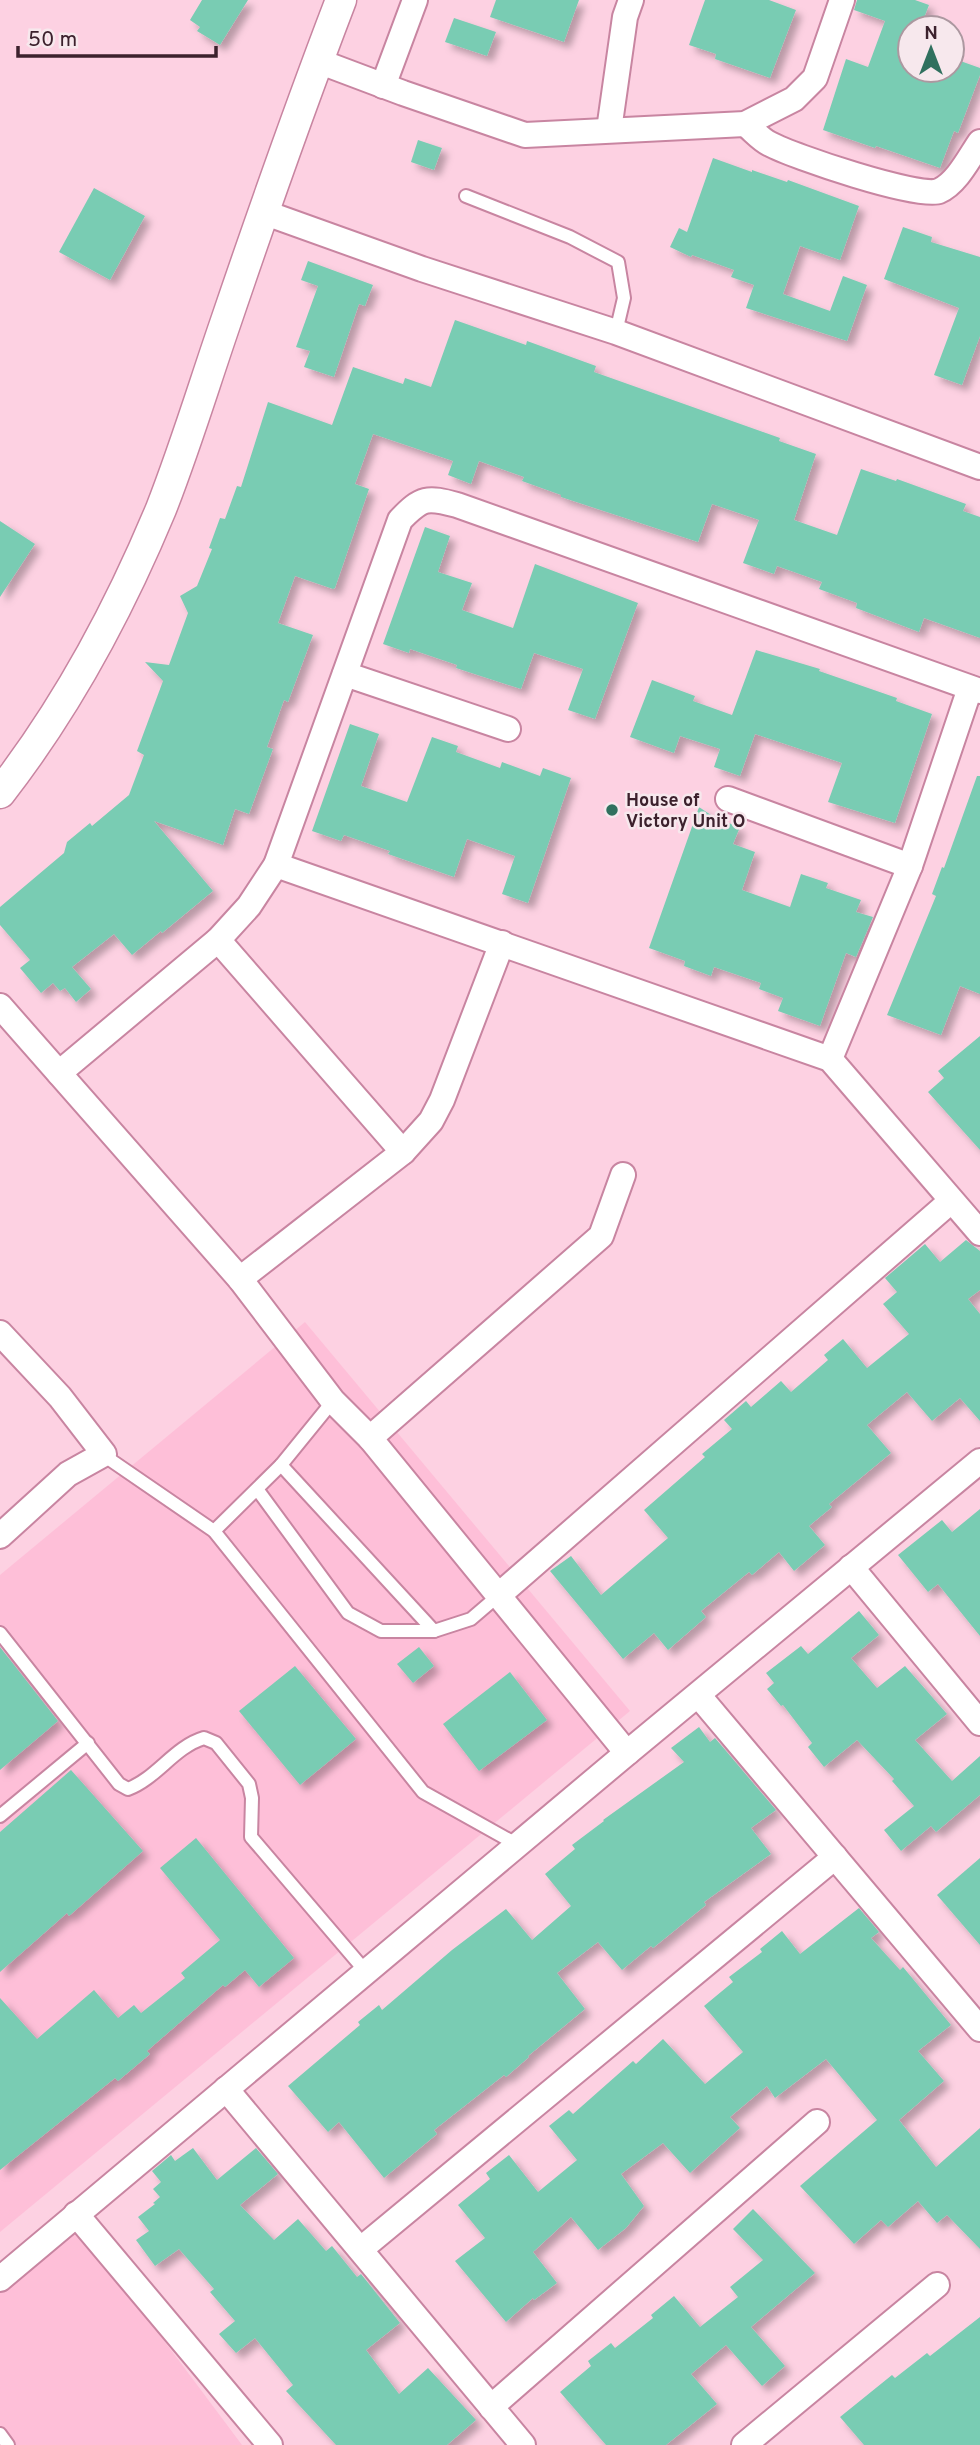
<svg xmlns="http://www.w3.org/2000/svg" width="980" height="2445" font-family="Overpass,sans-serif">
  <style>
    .built { fill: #febfd8 }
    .building { fill: #79ccb3; filter: url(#shadow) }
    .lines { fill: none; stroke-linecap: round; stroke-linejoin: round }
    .service-casing { stroke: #c885a1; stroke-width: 16 }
    .minor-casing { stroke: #c885a1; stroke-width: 28 }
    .tertiary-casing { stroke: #c885a1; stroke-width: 33 }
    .service { stroke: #fff; stroke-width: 12 }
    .minor { stroke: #fff; stroke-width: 24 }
    .tertiary { stroke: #fff; stroke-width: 30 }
    .poi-dot { fill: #30705e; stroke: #f7e8ed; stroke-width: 2.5 }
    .labels { text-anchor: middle; stroke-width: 5; stroke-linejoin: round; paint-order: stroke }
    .poi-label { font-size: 18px; font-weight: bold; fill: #3c212d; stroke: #f7e8ed; text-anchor: start }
  </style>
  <defs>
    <filter id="shadow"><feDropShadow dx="6" dy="6" stdDeviation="3.5" flood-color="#0004"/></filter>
  </defs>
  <rect width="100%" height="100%" fill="#fdd1e2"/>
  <g class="built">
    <path d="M 305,1322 L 630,1711 L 0,2232 L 0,1575 Z"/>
    <path d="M 67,2211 L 242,2445 L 0,2445 L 0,2268 Z"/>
  </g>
  <g class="building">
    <path d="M 202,0 L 248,0 L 220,45 L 197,31 L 200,27 L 190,20 Z"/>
    <path d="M 496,0 L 579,0 L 564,42 L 490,17 Z"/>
    <path d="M 705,0 L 769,0 L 796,10 L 770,78 L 715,59 L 716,54 L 689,45 Z"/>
    <path d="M 857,0 L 915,0 L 929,5 L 920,28 L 910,28 L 910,70 L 952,70 L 952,58 L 980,68 L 980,75 L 958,133 L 954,131 L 940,168 L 876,146 L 875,148 L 823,130 L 846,59 L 868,67 L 885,21 L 854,10 Z"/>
    <path d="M 454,18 L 496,32 L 487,56 L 445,42 Z"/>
    <path d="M 418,140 L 442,148 L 434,170 L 411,162 Z"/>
    <path d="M 713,158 L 752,172 L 752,170 L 787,182 L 788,180 L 859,206 L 840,260 L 800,246 L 783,294 L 830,311 L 843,276 L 867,285 L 847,341 L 746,308 L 754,285 L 731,277 L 734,270 L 692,255 L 691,257 L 670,247 L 679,228 L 687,232 Z"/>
    <path d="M 94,188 L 145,216 L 110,280 L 59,252 Z"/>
    <path d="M 903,227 L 932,237 L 931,242 L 980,257 L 980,336 L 962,385 L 934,375 L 959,308 L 884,279 Z"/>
    <path d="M 308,261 L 373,285 L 365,306 L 359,304 L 334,377 L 304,367 L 310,351 L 296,347 L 318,286 L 301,280 Z"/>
    <path d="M 455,320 L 526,345 L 527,341 L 596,366 L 594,372 L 780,438 L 779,441 L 816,454 L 794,520 L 837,535 L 861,469 L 896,481 L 897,479 L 966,504 L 963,511 L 980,517 L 980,638 L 924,618 L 919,632 L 856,608 L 857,603 L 819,589 L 822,582 L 777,566 L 774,574 L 743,563 L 759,520 L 712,504 L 698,542 L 561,497 L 561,495 L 522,481 L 524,477 L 479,461 L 471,484 L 448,475 L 453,461 L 373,434 L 355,484 L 369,489 L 335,588 L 333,589 L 295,576 L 278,623 L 313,635 L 288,702 L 284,700 L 267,747 L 273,749 L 249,814 L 235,809 L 223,845 L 154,821 L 213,891 L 162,933 L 161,931 L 132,955 L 114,934 L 72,967 L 91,989 L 76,1002 L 65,988 L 60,991 L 53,983 L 41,993 L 20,968 L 30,960 L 0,925 L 0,907 L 64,853 L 67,842 L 90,823 L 92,826 L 129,795 L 144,755 L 137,751 L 163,681 L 145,662 L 169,665 L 188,613 L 180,596 L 197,586 L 212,549 L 209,548 L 220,518 L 225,519 L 237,486 L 241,487 L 268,402 L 332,425 L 353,367 L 403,384 L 405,378 L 431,387 Z"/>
    <path d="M 0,521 L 35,544 L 0,597 Z"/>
    <path d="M 425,527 L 450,536 L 438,572 L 472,583 L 462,610 L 513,628 L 535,564 L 638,603 L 595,719 L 568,710 L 583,669 L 534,653 L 521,689 L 456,668 L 457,665 L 410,649 L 409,653 L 383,644 Z"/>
    <path d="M 756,650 L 820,669 L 819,671 L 897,698 L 896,701 L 932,714 L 895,823 L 828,802 L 842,763 L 755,734 L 740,776 L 714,767 L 720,749 L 680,736 L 674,753 L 630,737 L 652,680 L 695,696 L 693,701 L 732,715 Z"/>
    <path d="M 350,724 L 379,734 L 361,786 L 407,802 L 432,737 L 458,746 L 456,752 L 500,768 L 502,762 L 540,776 L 543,768 L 571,778 L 528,903 L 502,894 L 515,856 L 467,839 L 454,877 L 388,854 L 390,851 L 344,835 L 341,841 L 312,831 Z"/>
    <path d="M 977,776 L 980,776 L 980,994 L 960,986 L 941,1035 L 887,1015 L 936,896 L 932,894 L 942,867 L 944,868 Z"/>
    <path d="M 699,807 L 717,819 L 740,827 L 733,844 L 755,852 L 742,890 L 790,907 L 801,874 L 828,883 L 826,888 L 861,900 L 856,912 L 873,917 L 856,957 L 846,953 L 820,1026 L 778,1011 L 783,998 L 759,989 L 761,983 L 714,967 L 711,976 L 684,966 L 685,961 L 649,948 Z"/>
    <path d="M 980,1036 L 980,1150 L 928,1092 L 944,1078 L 938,1071 Z"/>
    <path d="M 966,1240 L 980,1251 L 980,1290 L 968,1299 L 980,1314 L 980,1421 L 960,1398 L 932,1421 L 907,1392 L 867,1425 L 891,1453 L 829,1504 L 832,1507 L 809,1526 L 825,1545 L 794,1571 L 779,1552 L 752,1575 L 749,1572 L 701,1611 L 706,1617 L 668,1650 L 654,1633 L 623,1659 L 550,1571 L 571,1556 L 601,1595 L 668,1538 L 644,1510 L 705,1457 L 702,1454 L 732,1429 L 724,1420 L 746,1401 L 751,1407 L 781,1381 L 791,1392 L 828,1360 L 824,1355 L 843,1339 L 867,1368 L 909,1334 L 883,1304 L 897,1292 L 885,1278 L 925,1244 L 940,1262 Z"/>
    <path d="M 980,1509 L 980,1636 L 938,1584 L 928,1592 L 898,1555 L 942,1520 L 952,1532 Z"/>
    <path d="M 859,1611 L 879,1635 L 851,1658 L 877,1688 L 905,1666 L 947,1714 L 915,1740 L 952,1781 L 980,1756 L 980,1795 L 936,1832 L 931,1826 L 901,1851 L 884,1830 L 914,1806 L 892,1781 L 894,1779 L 857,1740 L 824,1767 L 808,1747 L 812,1743 L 783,1705 L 781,1706 L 767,1689 L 774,1683 L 766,1673 L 801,1646 L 808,1654 Z"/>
    <path d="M 0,1647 L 58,1721 L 0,1770 Z"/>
    <path d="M 419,1647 L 434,1666 L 413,1683 L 397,1664 Z"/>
    <path d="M 295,1666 L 356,1739 L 300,1785 L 239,1711 Z"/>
    <path d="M 510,1672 L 547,1720 L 479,1771 L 443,1724 Z"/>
    <path d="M 699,1727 L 710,1742 L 715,1738 L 776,1810 L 751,1828 L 771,1854 L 704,1902 L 706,1905 L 653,1948 L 651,1946 L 622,1970 L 598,1942 L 557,1973 L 585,2009 L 528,2056 L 529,2057 L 506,2077 L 504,2075 L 434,2130 L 437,2134 L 384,2178 L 339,2122 L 328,2132 L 288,2086 L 360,2025 L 358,2022 L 379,2005 L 382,2010 L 452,1950 L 506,1909 L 532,1940 L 571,1906 L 545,1874 L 575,1849 L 572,1845 L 604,1821 L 603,1820 L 684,1762 L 671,1748 Z"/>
    <path d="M 71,1770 L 143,1851 L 69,1916 L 67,1913 L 0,1972 L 0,1832 Z"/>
    <path d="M 196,1838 L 294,1958 L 259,1987 L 245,1970 L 225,1987 L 223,1985 L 147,2051 L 150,2054 L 118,2081 L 115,2078 L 0,2170 L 0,1998 L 37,2039 L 94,1990 L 118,2018 L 134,2005 L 141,2013 L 185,1978 L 181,1973 L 220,1940 L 160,1868 Z"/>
    <path d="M 980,1858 L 980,1945 L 937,1895 Z"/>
    <path d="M 859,1908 L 879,1932 L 871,1938 L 900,1970 L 903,1967 L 951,2025 L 918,2051 L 944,2081 L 899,2120 L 936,2167 L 980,2128 L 980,2249 L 947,2215 L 937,2223 L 918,2201 L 888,2227 L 881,2220 L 854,2244 L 800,2186 L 877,2120 L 826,2059 L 775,2098 L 767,2086 L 730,2117 L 740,2128 L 690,2173 L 663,2143 L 621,2174 L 644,2206 L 626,2228 L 598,2250 L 571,2217 L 533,2252 L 557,2283 L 534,2300 L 533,2298 L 506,2322 L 455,2261 L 485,2238 L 458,2205 L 490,2179 L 486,2173 L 509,2155 L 538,2192 L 577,2160 L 549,2126 L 569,2110 L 573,2114 L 633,2061 L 636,2064 L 663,2039 L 705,2084 L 743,2052 L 704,2006 L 733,1982 L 729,1977 L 762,1952 L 760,1949 L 782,1931 L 800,1954 Z"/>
    <path d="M 193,2148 L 217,2180 L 256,2148 L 278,2174 L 240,2205 L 274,2240 L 298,2219 L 326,2251 L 332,2246 L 357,2277 L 361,2274 L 400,2323 L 366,2350 L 399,2394 L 428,2368 L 476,2420 L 447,2445 L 336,2445 L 286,2391 L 293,2385 L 255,2338 L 236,2353 L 219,2334 L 235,2321 L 210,2292 L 214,2289 L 179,2249 L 155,2266 L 136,2240 L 149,2231 L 138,2217 L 155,2204 L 153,2203 L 160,2197 L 153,2189 L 161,2182 L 152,2171 L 171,2155 L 175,2161 Z"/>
    <path d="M 753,2209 L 815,2273 L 751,2327 L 785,2366 L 762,2386 L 726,2345 L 691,2374 L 717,2404 L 666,2445 L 606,2445 L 560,2392 L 591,2366 L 588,2361 L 611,2343 L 615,2348 L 653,2318 L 651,2315 L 674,2296 L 700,2327 L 738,2297 L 730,2287 L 763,2260 L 733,2229 Z"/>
    <path d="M 980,2317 L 980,2445 L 864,2445 L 840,2417 L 892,2375 L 895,2378 L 927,2353 L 930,2356 Z"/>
  </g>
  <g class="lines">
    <g class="service-casing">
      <g id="service">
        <path d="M 466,196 L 570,237 L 618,262 L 624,298 L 616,332"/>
        <path d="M 104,1454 L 112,1461 L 214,1531 L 423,1792 L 518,1845"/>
        <path d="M 281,1465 L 434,1631"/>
        <path d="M 257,1489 L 348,1613 L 381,1631 L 434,1631 L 471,1619 L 499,1595"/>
        <path d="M 214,1531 L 281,1465 L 333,1401"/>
        <path d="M 0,1633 L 119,1784 L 128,1789 C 157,1778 174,1747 204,1738 L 216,1743 L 249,1784 L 252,1798 L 251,1837 L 367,1973"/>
        <path d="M 0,1816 L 88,1743"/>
        <path d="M 0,2434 L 8,2445"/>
      </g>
    </g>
    <g class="minor-casing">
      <g id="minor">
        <path d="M 318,61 L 403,93 L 525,135 L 745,124 L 794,99 L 815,78 L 842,0"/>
        <path d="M 383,86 L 415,0"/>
        <path d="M 745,124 C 753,130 761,140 770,144 C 792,156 919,199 939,191 C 957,183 969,158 980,142"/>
        <path d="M 609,130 L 625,17 L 631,0"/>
        <path d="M 263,212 L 422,269 L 616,332 L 980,467"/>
        <path d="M 345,674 L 508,729"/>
        <path d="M 728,799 L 910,866"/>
        <path d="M 276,865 L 830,1059 L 980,1233"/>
        <path d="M 218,940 L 403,1152"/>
        <path d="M 0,1006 L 240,1279 L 333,1401 L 370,1438 L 627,1753"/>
        <path d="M 830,1059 L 910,866 L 970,688"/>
        <path d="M 59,1073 L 218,940 L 249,906 L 276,865 L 400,520 C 422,497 427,497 457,505 L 980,691"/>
        <path d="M 240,1279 L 403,1152 L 431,1121 L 442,1100 L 502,943"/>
        <path d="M 0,1333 L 60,1397 L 104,1454 L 68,1474 L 0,1536"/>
        <path d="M 370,1438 L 601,1236 L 623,1175"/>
        <path d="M 851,1567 L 980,1723"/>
        <path d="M 499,1595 L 951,1201"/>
        <path d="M 699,1696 L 980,2029"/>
        <path d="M 226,2089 L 523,2445"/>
        <path d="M 76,2214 L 270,2445"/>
        <path d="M 361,2249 L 835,1857"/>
        <path d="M 0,2279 L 627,1753 L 980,1461"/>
        <path d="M 491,2407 L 817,2122"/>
        <path d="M 744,2445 L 937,2285"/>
      </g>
    </g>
    <g class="tertiary-casing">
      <path id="tertiary" d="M 0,793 C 67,707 119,610 161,509 C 185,448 204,385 225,324 C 262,215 300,107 341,0"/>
    </g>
    <use href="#service" class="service"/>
    <use href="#minor" class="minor"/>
    <use href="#tertiary" class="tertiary"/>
  </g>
  <circle class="poi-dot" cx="612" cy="810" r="7"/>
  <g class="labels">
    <g class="poi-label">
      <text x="626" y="806">House of<tspan x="626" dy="21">Victory Unit O</tspan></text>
    </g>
  </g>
  <g transform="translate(931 49)"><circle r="33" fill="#f7e8ed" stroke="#ac98a0" stroke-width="2"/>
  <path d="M0-5L12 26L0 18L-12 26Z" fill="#30705e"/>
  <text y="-10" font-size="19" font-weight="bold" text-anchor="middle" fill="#3c212d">N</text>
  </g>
  <path d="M18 46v10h198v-10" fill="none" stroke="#3c212d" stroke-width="3.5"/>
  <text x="28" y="46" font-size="21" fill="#3c212d" stroke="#f7e8ed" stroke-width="5" paint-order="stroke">50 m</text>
</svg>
